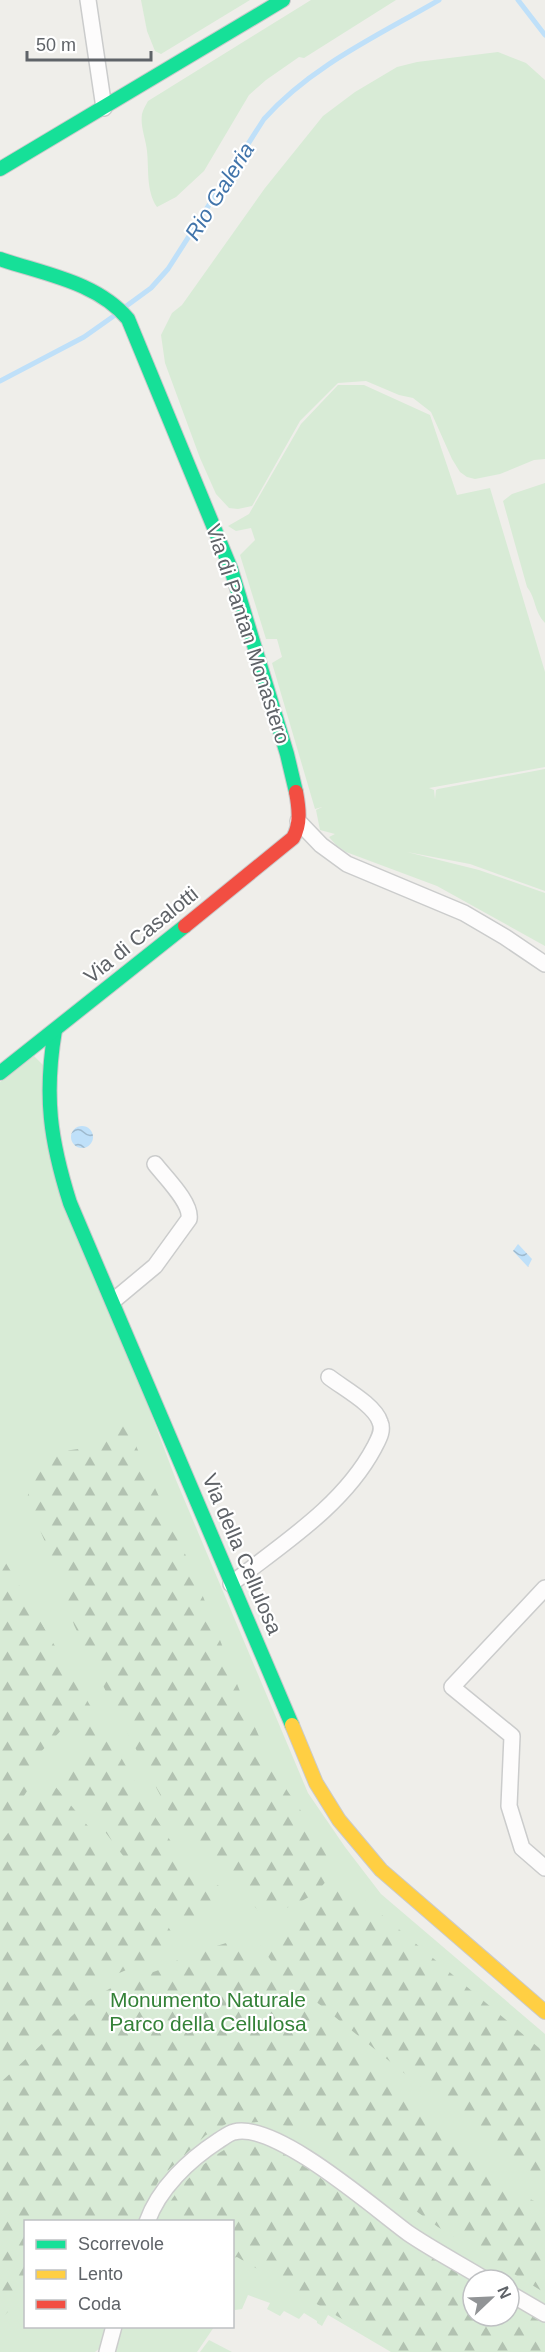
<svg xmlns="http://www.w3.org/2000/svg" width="545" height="2352" font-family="Helvetica,sans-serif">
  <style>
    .green { fill: #d8ebd6; fill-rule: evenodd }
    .forest { fill: url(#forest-firs) }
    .water { fill: url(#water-waves) }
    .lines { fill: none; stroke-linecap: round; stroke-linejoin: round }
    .stream { stroke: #bfe0f9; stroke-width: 5 }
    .street-casing { stroke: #cbcccc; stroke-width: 18 }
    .fast-casing { stroke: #cacacb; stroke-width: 16 }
    .slow-casing { stroke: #cacacb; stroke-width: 16 }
    .jam-casing { stroke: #cacacb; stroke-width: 16 }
    .street { stroke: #fdfcfc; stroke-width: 15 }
    .fast { stroke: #16e098; stroke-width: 14 }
    .slow { stroke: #ffcf43; stroke-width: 14 }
    .jam { stroke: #f24e42; stroke-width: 14 }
    .labels { text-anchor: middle; stroke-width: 4.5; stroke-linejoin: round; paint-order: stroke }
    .street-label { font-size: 21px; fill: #5f6368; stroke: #fff }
    .park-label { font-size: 21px; fill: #348238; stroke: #fff }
    .water-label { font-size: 22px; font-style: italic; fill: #4174aa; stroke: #fff }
  </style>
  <defs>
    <pattern id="forest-firs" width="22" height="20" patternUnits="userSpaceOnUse" patternTransform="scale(1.5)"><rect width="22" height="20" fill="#d8ebd6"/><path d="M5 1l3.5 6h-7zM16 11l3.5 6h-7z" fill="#b2c2b1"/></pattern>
    <pattern id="water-waves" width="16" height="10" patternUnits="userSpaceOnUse" patternTransform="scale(1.5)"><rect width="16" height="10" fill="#bfe0f9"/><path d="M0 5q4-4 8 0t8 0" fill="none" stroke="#9eb9cd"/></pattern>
  </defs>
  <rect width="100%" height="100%" fill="#efeeea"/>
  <g class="green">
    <path d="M 141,0 L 250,0 L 161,54 L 155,51 L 147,31 Z"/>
    <path d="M 311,0 L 396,0 L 304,58 L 299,57 L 266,80 L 249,95 L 204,171 L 176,197 L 157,207 C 146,191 149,169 147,151 C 146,139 140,127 142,114 C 143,109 146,105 148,101 Z"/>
    <path d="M 498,52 L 526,63 L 545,80 L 545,459 L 534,460 L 500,474 L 475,479 L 467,477 L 460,472 L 452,459 L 431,412 L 413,398 L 399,395 L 366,381 L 338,383 L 300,421 L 252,506 L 238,509 L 229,508 L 216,494 L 200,458 L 165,363 L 161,335 L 172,313 L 182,305 L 265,188 L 323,116 L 355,92 L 397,67 L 417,62 Z"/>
    <path d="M 338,385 L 364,385 L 430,415 L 457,495 L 490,488 L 545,672 L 545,767 L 429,788 L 434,790 L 435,799 L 436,790 L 438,789 L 545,769 L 545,891 L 470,864 L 407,852 L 479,870 L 545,893 L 545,946 L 437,886 L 346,852 L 336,845 L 329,837 L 335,834 L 320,830 L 316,810 L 322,807 L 315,809 L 272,663 L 282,657 L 277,639 L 266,639 L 240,555 L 255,540 L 251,528 L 236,531 L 228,526 L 249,514 L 301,424 Z"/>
    <path d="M 545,483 L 545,623 C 534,612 536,598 527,587 L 503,501 L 512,494 Z"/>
    <path d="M 34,1056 L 43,1065 L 42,1103 L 133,1366 L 176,1480 L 308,1793 L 345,1847 L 381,1894 L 545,2034 L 545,2352 L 391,2352 L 328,2315 L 322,2326 L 317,2323 L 317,2321 L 304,2313 L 299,2319 L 284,2311 L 280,2316 L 267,2309 L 270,2303 L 248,2295 L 242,2309 L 235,2310 L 232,2307 L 232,2222 L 26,2222 L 26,2326 L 106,2327 L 100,2348 L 95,2352 L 0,2352 L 0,1082 ZM 473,2280 L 509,2280 L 509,2316 L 473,2316 Z"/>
    <path d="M 121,2327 L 214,2327 L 197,2352 L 116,2352 Z"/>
    <path d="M 209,2340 L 232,2352 L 200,2352 Z"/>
  </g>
  <g class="forest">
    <path d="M 108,1423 L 122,1423 L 130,1432 C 153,1486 180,1539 202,1594 C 227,1655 248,1720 280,1779 C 290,1797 333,1852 331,1869 C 327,1895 284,1911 262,1915 L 220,1867 L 192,1846 L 167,1808 L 110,1700 L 74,1625 L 61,1579 L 27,1500 L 31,1479 L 38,1461 L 56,1452 L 86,1448 L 95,1462 L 104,1461 L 98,1447 L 95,1430 Z"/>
    <path d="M 0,1553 L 104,1729 L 88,1744 L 69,1722 L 37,1756 L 0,1718 Z"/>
    <path d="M 0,1722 C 10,1733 26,1745 33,1758 C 44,1778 12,1811 0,1828 Z"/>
    <path d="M 110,1738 L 152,1812 L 186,1865 L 219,1886 L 227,1894 L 228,1901 L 212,1905 L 201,1915 L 202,1923 L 189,1930 L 159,1894 L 136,1873 L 76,1793 L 63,1779 Z"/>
    <path d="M 45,1782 L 55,1786 L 162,1916 L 173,1935 L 173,1948 L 161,1955 L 110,1977 L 86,1993 L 0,2063 L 0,1844 Z"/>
    <path d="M 343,1882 L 545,2053 L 545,2189 L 515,2171 L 435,2098 L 319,2004 L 284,1979 L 260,1945 L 295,1925 Z"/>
    <path d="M 236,1940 L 277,1984 L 370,2067 L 421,2105 L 515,2192 L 545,2206 L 545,2293 L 438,2227 L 335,2152 L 322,2137 L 302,2128 L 258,2122 L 226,2124 L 206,2135 L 160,2178 L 138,2221 L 26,2222 L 25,2294 L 0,2320 L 0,2083 L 88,2001 L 118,1984 L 159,1970 L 187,1955 Z"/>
    <path d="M 239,2142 L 264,2145 L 288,2156 L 310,2170 L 390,2232 L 473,2281 L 473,2316 L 509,2316 L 509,2303 L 545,2324 L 545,2352 L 398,2352 L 237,2257 L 233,2258 L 232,2222 L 159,2222 C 175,2187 205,2158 239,2142 Z"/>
  </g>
  <g class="water">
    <circle cx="82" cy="1137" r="11"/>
    <path d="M 518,1244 L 532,1259 L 528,1267 L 513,1251 Z"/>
  </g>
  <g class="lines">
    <g class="stream">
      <path d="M 518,0 L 545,35"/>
      <path d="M 125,307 L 151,288 L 168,269 L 264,119 C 311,66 379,35 439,0"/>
      <path d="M 0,381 L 84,337 L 118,313"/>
    </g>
    <g class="street-casing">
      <g id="street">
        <path d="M 88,0 L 104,108"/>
        <path d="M 298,821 L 321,845 L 347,864 L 464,913 L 505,937 L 545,964"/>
        <path d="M 113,1301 L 155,1266 L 189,1219 C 192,1203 165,1177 155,1164"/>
        <path d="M 231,1584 C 282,1544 343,1506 374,1448 C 378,1440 384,1431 380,1422 C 375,1405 343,1388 329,1377"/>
        <path d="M 545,1588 L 452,1687 L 512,1736 L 509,1806 L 522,1848 L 545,1868"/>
        <path d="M 147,2222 C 159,2188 189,2160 218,2141 C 223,2138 229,2133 234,2132 C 275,2121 374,2208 408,2233 C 433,2250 460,2264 486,2280"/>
        <path d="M 509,2293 L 545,2314"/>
        <path d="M 107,2352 L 114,2326"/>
      </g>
    </g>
    <g class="fast-casing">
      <g id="fast">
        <path d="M 0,169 L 283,0"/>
        <path d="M 0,259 C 44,274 97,282 128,319 L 231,569 L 287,754 L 296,792"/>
        <path d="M 55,1030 C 44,1096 50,1140 70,1203 L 292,1725"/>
        <path d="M 0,1073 L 185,926"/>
      </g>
    </g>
    <g class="slow-casing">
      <path id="slow" d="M 292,1725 L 316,1783 L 339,1820 L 381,1870 L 545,2012"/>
    </g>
    <g class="jam-casing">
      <path id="jam" d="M 185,926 L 293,838 C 301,824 299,808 296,792"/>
    </g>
    <use href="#street" class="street"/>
    <use href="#fast" class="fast"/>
    <use href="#slow" class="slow"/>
    <use href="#jam" class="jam"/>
  </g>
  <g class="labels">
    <g class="street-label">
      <text transform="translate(248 634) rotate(72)" y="7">Via di Pantan Monastero</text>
      <text transform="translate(141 935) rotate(-39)" y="7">Via di Casalotti</text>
      <text transform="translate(242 1554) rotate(67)" y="7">Via della Cellulosa</text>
    </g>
    <g class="park-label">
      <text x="208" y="2007">Monumento Naturale<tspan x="208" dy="24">Parco della Cellulosa</tspan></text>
    </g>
    <g class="water-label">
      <text transform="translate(219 191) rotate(-58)" y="8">Rio Galeria</text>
    </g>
  </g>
  <rect x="24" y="2220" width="210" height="108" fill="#ffffff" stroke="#bfc1c3" stroke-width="1.5"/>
  <rect x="36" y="2240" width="30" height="9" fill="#16e098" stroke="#bfc1c3" stroke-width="1.5"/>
  <text x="78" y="2250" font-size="18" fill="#5f6368">Scorrevole</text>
  <rect x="36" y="2270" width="30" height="9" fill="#ffcf43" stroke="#bfc1c3" stroke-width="1.5"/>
  <text x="78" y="2280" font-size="18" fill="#5f6368">Lento</text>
  <rect x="36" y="2300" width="30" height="9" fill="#f24e42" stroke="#bfc1c3" stroke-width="1.5"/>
  <text x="78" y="2310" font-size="18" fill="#5f6368">Coda</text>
  <g transform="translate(491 2298) rotate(67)"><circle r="28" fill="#ffffff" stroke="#bfc1c3" stroke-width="1.5"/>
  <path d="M0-4.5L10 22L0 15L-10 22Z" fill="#919496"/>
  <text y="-9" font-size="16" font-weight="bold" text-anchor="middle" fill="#5f6368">N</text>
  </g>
  <path d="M27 51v9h124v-9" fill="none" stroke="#5f6368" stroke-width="3"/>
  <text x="36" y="51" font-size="18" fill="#5f6368" stroke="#ffffff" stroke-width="4.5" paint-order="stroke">50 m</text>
</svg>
